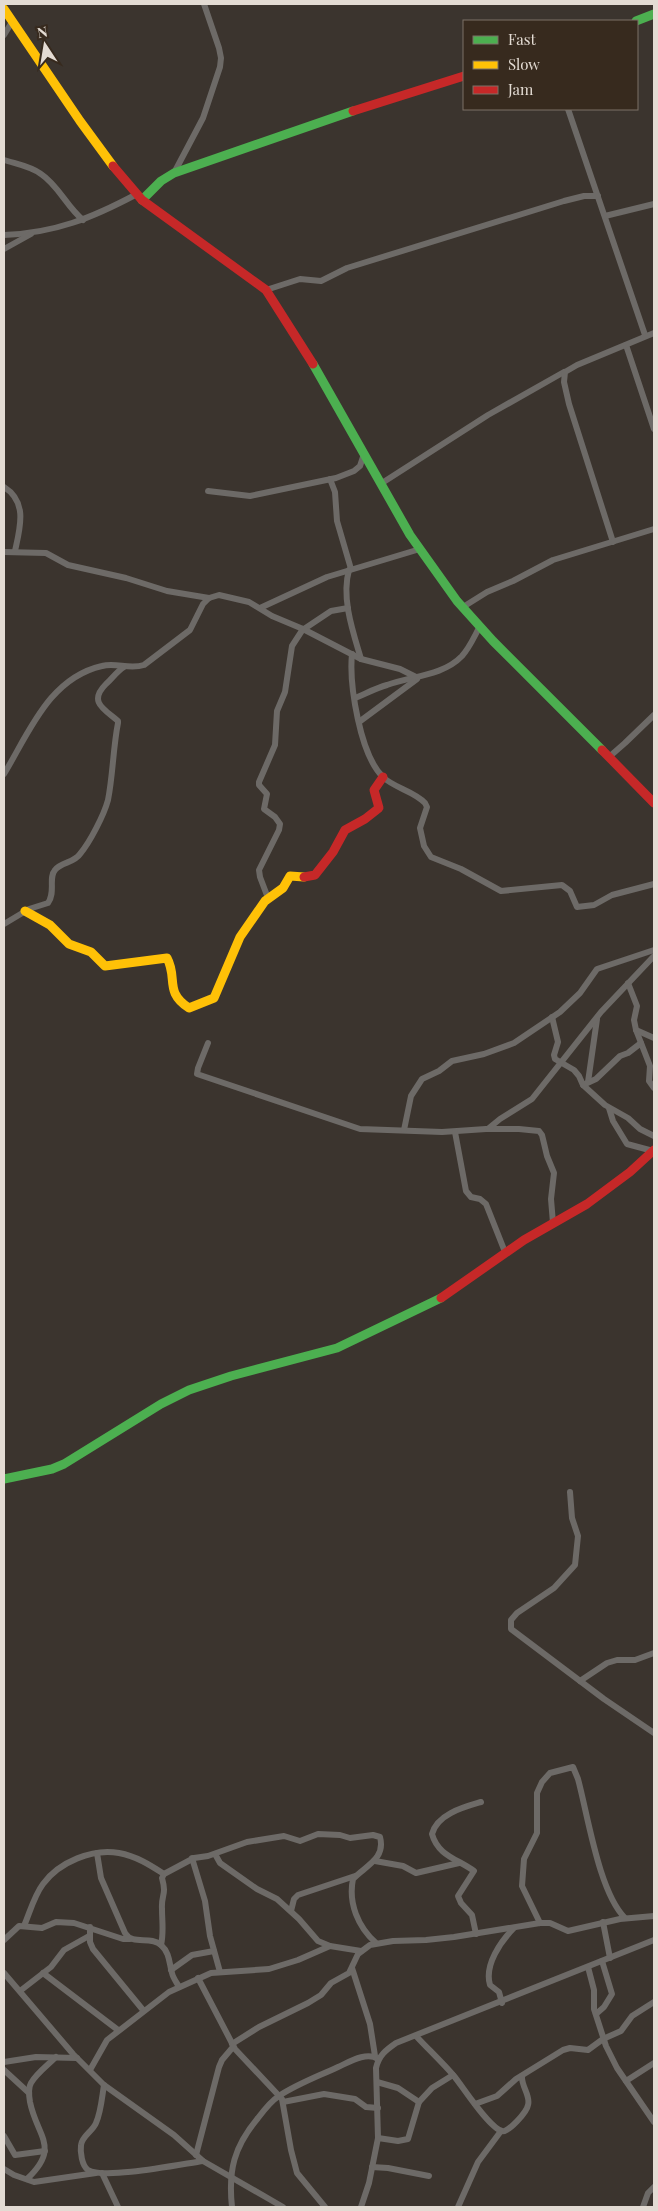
<svg xmlns="http://www.w3.org/2000/svg" width="658" height="2211" font-family="'Playfair Display',serif">
  <style>
    .lines { fill: none; stroke-linecap: round; stroke-linejoin: round }
    .street { stroke: #6d6a67; stroke-width: 6 }
    .fast { stroke: #4caf50; stroke-width: 9 }
    .slow { stroke: #ffc107; stroke-width: 9 }
    .jam { stroke: #c62828; stroke-width: 9 }
  </style>
  <rect width="100%" height="100%" fill="#3b342e"/>
  <g class="lines">
    <g class="street">
      <path d="M 4,35 L 12,22"/>
      <path d="M 568,109 L 645,335"/>
      <path d="M 4,160 C 16,164 30,166 41,174 C 58,185 67,207 83,220"/>
      <path d="M 174,173 L 203,118 L 220,67 L 221,58 L 219,48 L 204,4"/>
      <path d="M 605,216 L 654,204"/>
      <path d="M 4,235 C 55,233 92,218 137,194"/>
      <path d="M 4,249 L 31,234"/>
      <path d="M 266,290 L 300,279 L 321,281 L 347,268 L 564,201 L 584,196 L 598,196"/>
      <path d="M 626,345 L 654,429"/>
      <path d="M 330,479 L 335,492 L 337,521 L 351,569"/>
      <path d="M 382,483 L 488,415 L 564,372"/>
      <path d="M 4,487 C 28,502 20,528 15,551"/>
      <path d="M 208,491 L 250,496 L 336,478 L 354,471 L 360,466 L 364,454"/>
      <path d="M 613,542 L 569,404 L 564,382 L 565,372 L 577,365 L 654,333"/>
      <path d="M 4,552 L 46,553 L 68,565 L 126,578 L 167,591 L 209,598"/>
      <path d="M 349,570 C 341,598 353,632 361,659"/>
      <path d="M 463,607 L 487,592 L 513,581 L 553,560 L 654,529"/>
      <path d="M 260,608 L 327,577 L 420,549"/>
      <path d="M 304,629 L 331,611 L 348,608"/>
      <path d="M 352,654 C 349,684 360,755 383,777 C 394,788 414,791 425,803 L 427,807 L 420,828 L 424,846 L 431,857 L 461,869 L 501,891 L 562,885 L 570,891 L 577,907 L 594,905 L 612,895 L 654,884"/>
      <path d="M 355,698 C 365,694 376,688 387,685 C 411,676 443,676 462,656 C 470,647 474,637 480,626"/>
      <path d="M 359,722 L 417,679"/>
      <path d="M 609,757 L 625,743 L 654,715"/>
      <path d="M 4,774 C 29,733 49,678 102,666 C 116,662 129,670 144,665 L 190,630 L 203,604 L 209,598 L 219,595 L 249,602 L 272,616 L 303,629 L 361,659 L 400,669 L 416,677"/>
      <path d="M 268,898 L 260,877 L 259,870 L 279,830 L 280,824 L 275,817 L 264,809 L 267,794 L 259,785 L 259,782 L 275,745 L 277,711 L 285,692 L 292,646 L 303,629"/>
      <path d="M 4,924 L 29,909 L 48,903 C 56,892 48,878 55,870 C 61,862 74,863 80,854 C 90,842 104,815 108,800 C 113,775 113,748 118,723 L 118,721 C 104,709 88,702 106,684 C 113,678 116,672 124,667"/>
      <path d="M 628,983 L 637,1006 L 634,1020 L 636,1030 L 650,1066 L 649,1081 L 654,1088"/>
      <path d="M 552,1017 L 558,1042 L 554,1055 L 555,1059 L 574,1070 L 579,1076 L 583,1085 L 605,1105 L 628,1118 L 640,1129 L 654,1136"/>
      <path d="M 636,1030 L 654,1038"/>
      <path d="M 208,1043 L 198,1068 L 197,1074 L 360,1129 L 442,1132 L 486,1129 L 519,1129 L 539,1131 L 542,1135 L 547,1156 L 554,1173 L 551,1199 L 553,1223"/>
      <path d="M 588,1082 L 597,1019"/>
      <path d="M 583,1085 L 596,1079 L 620,1056 L 628,1053 L 641,1043"/>
      <path d="M 609,1108 L 613,1121 L 627,1144 L 653,1151"/>
      <path d="M 489,1128 L 500,1119 L 532,1099 L 601,1012 L 654,956"/>
      <path d="M 404,1130 L 411,1096 L 422,1079 L 439,1071 L 452,1061 L 484,1054 L 514,1043 L 560,1012 L 580,993 L 597,969 L 654,950"/>
      <path d="M 455,1132 L 466,1191 L 471,1197 L 480,1199 L 486,1204 L 505,1252"/>
      <path d="M 570,1492 L 572,1518 L 578,1536 L 575,1565 L 554,1588 L 517,1613 L 511,1620 L 511,1629 L 604,1699 L 654,1733"/>
      <path d="M 580,1681 L 607,1663 L 617,1660 L 635,1660 L 654,1653"/>
      <path d="M 97,1853 L 101,1878 L 125,1933 C 133,1946 150,1935 161,1945 C 170,1953 169,1963 172,1973 C 173,1978 177,1983 179,1987"/>
      <path d="M 215,1854 L 220,1863 L 257,1889 L 277,1899 L 299,1919 L 318,1941 L 330,1946 L 361,1951"/>
      <path d="M 192,1858 L 205,1901 L 210,1936 L 220,1972"/>
      <path d="M 375,1861 L 403,1866 L 416,1873 L 459,1863"/>
      <path d="M 291,1911 L 294,1899 L 298,1895 L 355,1876"/>
      <path d="M 603,1922 L 610,1958"/>
      <path d="M 540,1923 L 522,1886 L 524,1859 L 537,1833 L 537,1793 L 542,1782 L 550,1773 L 573,1767 L 578,1779 C 588,1816 599,1892 625,1918"/>
      <path d="M 24,1926 C 30,1912 34,1896 43,1884 C 59,1862 93,1848 119,1853 C 136,1856 150,1865 164,1874"/>
      <path d="M 90,1927 L 90,1942 L 93,1949 L 143,2010"/>
      <path d="M 476,1934 L 472,1915 L 461,1903 L 458,1896 L 474,1871 C 458,1859 438,1856 432,1834 C 437,1814 464,1807 481,1802"/>
      <path d="M 4,1940 L 19,1926 L 42,1928 L 56,1922 L 74,1923 L 123,1939 L 130,1939"/>
      <path d="M 161,1945 C 164,1932 162,1922 162,1909 C 161,1894 167,1896 162,1878 L 164,1874 L 194,1858 L 208,1856 L 247,1842 L 284,1836 L 300,1841 L 318,1834 L 340,1835 L 350,1838 L 373,1835 L 380,1837 C 386,1859 365,1866 353,1879 C 348,1903 358,1927 376,1943"/>
      <path d="M 588,1967 L 594,1990 L 594,2009 L 606,2046 L 617,2068 L 654,2122"/>
      <path d="M 352,1968 L 370,2024 L 375,2056"/>
      <path d="M 171,1970 L 192,1955 L 214,1951"/>
      <path d="M 4,1973 L 73,2054 L 104,2085 L 174,2135 L 203,2161 L 283,2207"/>
      <path d="M 43,1973 L 118,2030"/>
      <path d="M 198,1978 L 235,2049 L 282,2099 L 291,2150 L 297,2173 L 325,2207"/>
      <path d="M 20,1991 L 51,1967 L 64,1950 L 89,1936"/>
      <path d="M 502,2003 L 499,1992 L 490,1985 C 484,1965 501,1941 514,1928"/>
      <path d="M 596,2014 L 604,2007 L 612,1994 L 602,1961"/>
      <path d="M 416,2036 C 428,2049 442,2062 454,2076 C 463,2087 489,2128 502,2131 C 508,2133 527,2112 528,2105 C 531,2096 521,2086 522,2076"/>
      <path d="M 232,2044 L 259,2027 L 308,2003 L 321,1995 L 331,1983 L 349,1973 L 358,1954 L 370,1945 L 393,1941 L 426,1940 L 454,1937 L 540,1923 L 550,1923 L 568,1931 L 620,1919 L 654,1916"/>
      <path d="M 4,2062 L 36,2057 L 77,2058"/>
      <path d="M 4,2070 L 29,2093"/>
      <path d="M 90,2070 L 107,2040 L 169,1992 L 211,1973 L 269,1969 L 298,1960 L 330,1946"/>
      <path d="M 626,2081 L 654,2063"/>
      <path d="M 377,2082 L 398,2088 L 419,2102"/>
      <path d="M 104,2085 C 102,2097 101,2112 96,2123 C 93,2131 82,2136 81,2145 C 80,2152 82,2166 88,2170 C 104,2180 182,2164 203,2161"/>
      <path d="M 283,2102 L 324,2094 L 355,2099 L 366,2107 L 378,2108"/>
      <path d="M 475,2104 L 497,2096 L 516,2079 L 563,2050 L 570,2048 L 588,2050 L 603,2039 L 621,2031 L 632,2016 L 654,2002"/>
      <path d="M 4,2136 L 15,2155 L 45,2151"/>
      <path d="M 378,2138 L 398,2141 L 408,2139 L 419,2102 L 432,2088 L 453,2075"/>
      <path d="M 196,2155 L 219,2067 L 222,2060 L 233,2047"/>
      <path d="M 372,2167 L 388,2168 L 429,2176"/>
      <path d="M 4,2169 L 14,2175 L 34,2182 L 96,2173"/>
      <path d="M 102,2173 L 118,2207"/>
      <path d="M 27,2179 C 61,2147 37,2137 30,2102 C 29,2096 28,2088 31,2083 C 37,2073 48,2065 56,2057"/>
      <path d="M 232,2207 C 228,2170 234,2147 258,2118 C 264,2110 271,2101 279,2096 C 297,2084 319,2076 338,2067 C 349,2062 367,2051 378,2059"/>
      <path d="M 361,2207 L 369,2183 L 378,2138 L 376,2068 C 379,2055 386,2050 396,2043 L 654,1940"/>
      <path d="M 458,2207 L 478,2162 L 501,2131"/>
      <path d="M 643,2207 L 648,2193 L 654,2187"/>
    </g>
    <g class="fast">
      <path d="M 636,21 L 654,14"/>
      <path d="M 142,200 L 161,181 L 174,173 L 353,111"/>
      <path d="M 313,364 L 410,535 L 457,601 L 493,641 L 602,750"/>
      <path d="M 4,1479 L 52,1469 L 64,1464 L 161,1404 L 189,1390 L 231,1376 L 337,1348 L 441,1298"/>
    </g>
    <g class="slow">
      <path d="M 4,9 L 80,121 L 113,166"/>
      <path d="M 25,911 L 50,925 L 69,944 L 91,952 L 105,966 L 167,958 C 178,978 164,992 189,1008 L 214,998 L 240,937 L 265,901 L 283,888 L 290,876 L 304,877"/>
    </g>
    <g class="jam">
      <path d="M 353,111 L 464,76"/>
      <path d="M 113,166 L 142,200 L 266,290 L 313,364"/>
      <path d="M 602,750 L 654,803"/>
      <path d="M 304,877 L 315,875 L 333,852 L 345,830 L 365,819 L 379,808 L 374,790 L 383,777"/>
      <path d="M 441,1298 L 524,1240 L 587,1204 L 630,1172 L 654,1150"/>
    </g>
  </g>
  <rect width="658" height="2211" fill="none" stroke="#e3dbd3" stroke-width="10"/>
  <rect x="463" y="20" width="175" height="90" fill="#372a1e" stroke="#7c7166"/>
  <rect x="473" y="36" width="25" height="8" fill="#4caf50" stroke="#7c7166"/>
  <text x="508" y="45" font-size="15" fill="#e3dbd3">Fast</text>
  <rect x="473" y="61" width="25" height="8" fill="#ffc107" stroke="#7c7166"/>
  <text x="508" y="70" font-size="15" fill="#e3dbd3">Slow</text>
  <rect x="473" y="86" width="25" height="8" fill="#c62828" stroke="#7c7166"/>
  <text x="508" y="95" font-size="15" fill="#e3dbd3">Jam</text>
  <g transform="translate(45 45) rotate(348)" stroke="#372a1e" stroke-width="4" paint-order="stroke">
  <path d="M0-4L9 19L0 12L-9 19Z" fill="#e3dbd3"/>
  <text y="-8" font-size="14" font-weight="bold" text-anchor="middle" fill="#e3dbd3">N</text>
  </g>
</svg>
